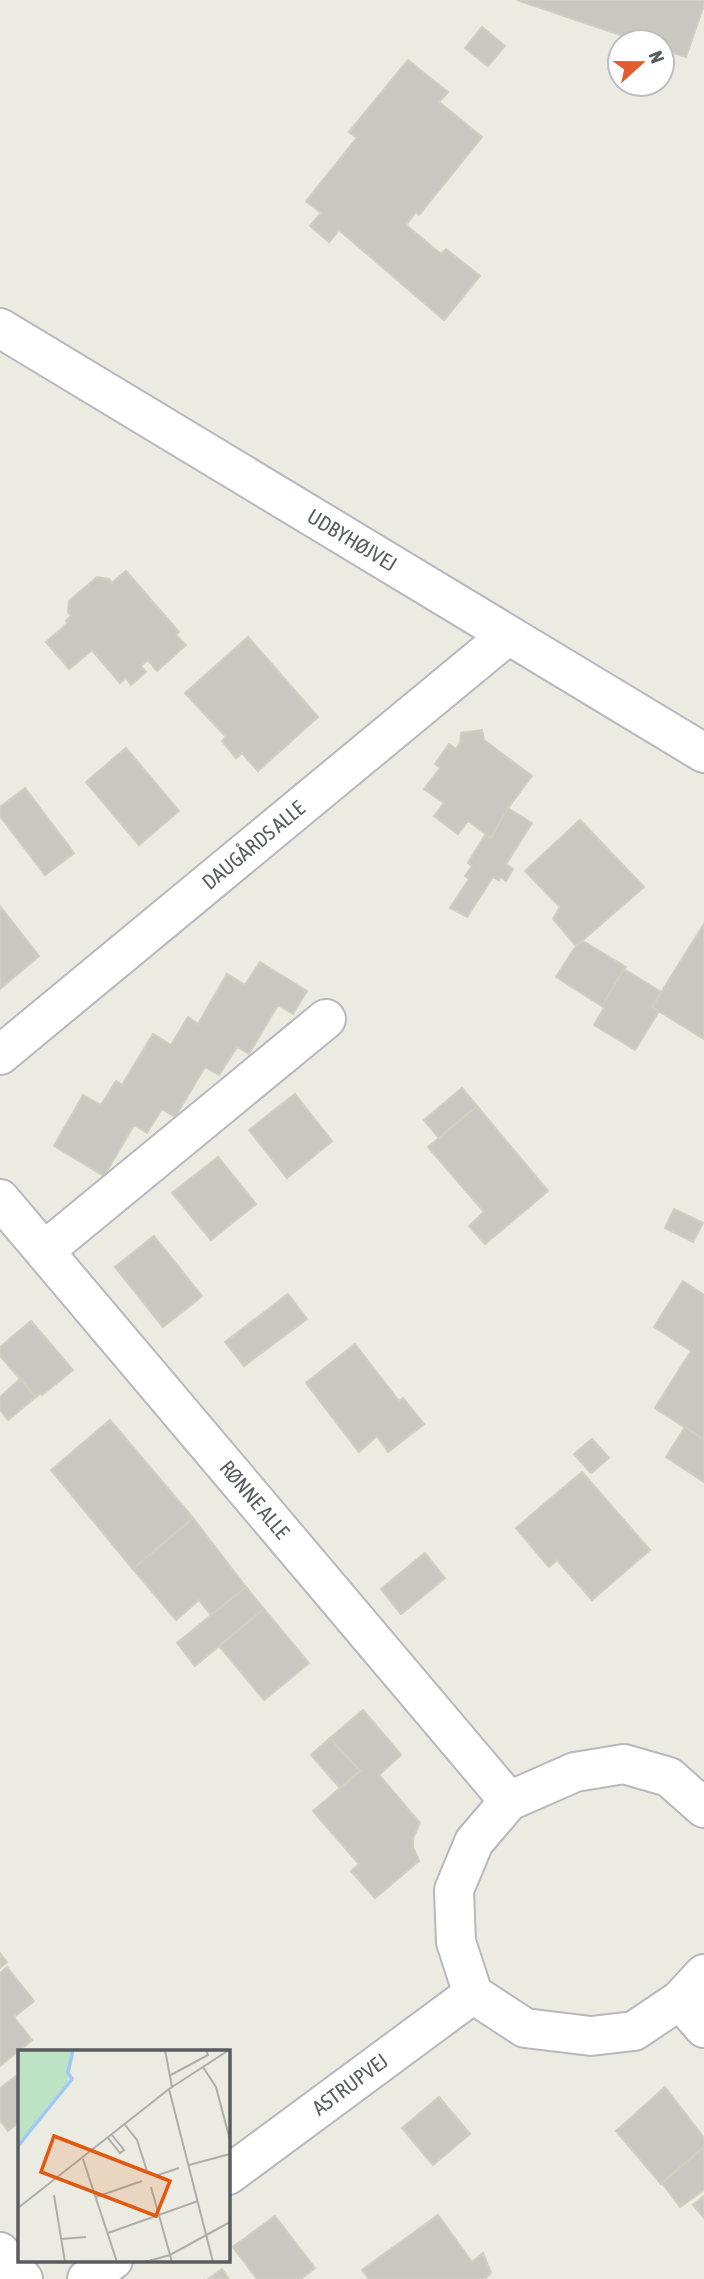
<svg xmlns="http://www.w3.org/2000/svg" width="704" height="2279" font-family="'Asap Condensed',sans-serif">
  <style>
    .building { fill: #c9c8c0; stroke: #d0cec0; stroke-width: 2 }
    .lines { fill: none; stroke-linecap: round; stroke-linejoin: round }
    .minor-casing { stroke: #b6b8bd; stroke-width: 42 }
    .minor { stroke: #fff; stroke-width: 38 }
    .labels { text-anchor: middle; stroke-width: 5; stroke-linejoin: round; paint-order: stroke }
    .street-label { font-size: 21px; fill: #595c61; stroke: #fff }
    .inset-river { fill: none; stroke: #a1c6fc; stroke-width: 3.5 }
    .inset-road { fill: none; stroke: #adaeaa; stroke-width: 2 }
    .view { fill: #e15910; fill-opacity: 0.15; stroke: #e15910; stroke-width: 3.5 }
    .inset-edge { fill: none; stroke: #595c61; stroke-width: 3.5 }
  </style>
  <rect width="100%" height="100%" fill="#ecebe1"/>
  <g class="building">
    <path d="M 517,0 L 704,0 L 704,5 L 686,57 L 662,49 L 662,42 L 641,42 Z"/>
    <path d="M 482,27 L 505,46 L 488,66 L 465,48 Z"/>
    <path d="M 408,60 L 448,92 L 439,102 L 482,137 L 419,215 L 416,212 L 406,225 L 441,254 L 446,249 L 480,276 L 444,320 L 339,230 L 329,242 L 310,226 L 321,213 L 306,201 L 357,138 L 349,132 Z"/>
    <path d="M 126,571 L 179,632 L 176,635 L 186,645 L 157,671 L 148,660 L 141,666 L 146,672 L 131,685 L 126,678 L 120,683 L 92,650 L 69,669 L 46,642 L 68,623 L 66,621 L 71,616 L 68,612 L 69,601 L 97,577 L 109,579 L 112,583 Z"/>
    <path d="M 248,637 L 318,717 L 258,771 L 242,753 L 236,758 L 222,741 L 226,737 L 185,693 Z"/>
    <path d="M 482,730 L 484,740 L 532,776 L 508,808 L 491,838 L 468,821 L 458,834 L 434,816 L 444,803 L 424,789 L 440,768 L 435,764 L 449,744 L 456,749 L 460,743 L 461,733 Z"/>
    <path d="M 126,748 L 179,811 L 139,845 L 86,782 Z"/>
    <path d="M 25,788 L 74,853 L 45,875 L 0,816 L 0,807 Z"/>
    <path d="M 508,808 L 532,823 L 506,864 L 513,869 L 506,881 L 500,877 L 499,880 L 493,877 L 467,917 L 450,908 L 469,879 L 465,876 L 472,866 L 468,863 L 485,835 L 491,838 Z"/>
    <path d="M 580,820 L 644,887 L 576,946 L 553,919 L 560,907 L 525,871 Z"/>
    <path d="M 0,906 L 39,956 L 0,989 Z"/>
    <path d="M 704,924 L 704,1039 L 652,1007 Z"/>
    <path d="M 583,941 L 626,967 L 602,1006 L 556,977 L 576,946 Z"/>
    <path d="M 260,962 L 307,991 L 293,1014 L 278,1005 L 249,1054 L 237,1047 L 219,1075 L 205,1067 L 175,1117 L 162,1109 L 147,1133 L 134,1125 L 104,1176 L 54,1146 L 83,1095 L 101,1105 L 116,1081 L 122,1085 L 153,1034 L 171,1045 L 188,1017 L 198,1024 L 227,974 L 245,985 Z"/>
    <path d="M 624,969 L 661,992 L 652,1007 L 659,1011 L 635,1050 L 594,1025 L 604,1008 L 602,1006 Z"/>
    <path d="M 462,1088 L 477,1106 L 439,1138 L 424,1120 Z"/>
    <path d="M 295,1094 L 332,1141 L 287,1178 L 249,1130 Z"/>
    <path d="M 477,1106 L 548,1191 L 485,1244 L 469,1226 L 484,1212 L 428,1147 Z"/>
    <path d="M 218,1157 L 256,1204 L 211,1240 L 172,1193 Z"/>
    <path d="M 674,1209 L 703,1223 L 693,1242 L 665,1228 Z"/>
    <path d="M 154,1236 L 202,1296 L 163,1327 L 115,1267 Z"/>
    <path d="M 683,1281 L 704,1295 L 704,1440 L 655,1408 L 691,1351 L 654,1327 Z"/>
    <path d="M 288,1294 L 307,1319 L 244,1366 L 225,1342 Z"/>
    <path d="M 31,1321 L 73,1370 L 42,1395 L 41,1393 L 36,1397 L 0,1356 L 0,1347 Z"/>
    <path d="M 355,1344 L 399,1401 L 403,1398 L 424,1424 L 388,1452 L 377,1436 L 359,1452 L 306,1383 Z"/>
    <path d="M 20,1379 L 36,1397 L 8,1420 L 0,1410 L 0,1397 Z"/>
    <path d="M 110,1420 L 193,1518 L 133,1569 L 51,1470 Z"/>
    <path d="M 685,1427 L 704,1440 L 704,1482 L 666,1457 Z"/>
    <path d="M 592,1439 L 609,1458 L 591,1473 L 574,1454 Z"/>
    <path d="M 582,1472 L 650,1550 L 592,1600 L 557,1560 L 549,1567 L 516,1528 Z"/>
    <path d="M 193,1518 L 246,1587 L 211,1615 L 199,1600 L 176,1620 L 133,1569 Z"/>
    <path d="M 425,1553 L 445,1578 L 401,1614 L 381,1589 Z"/>
    <path d="M 246,1587 L 264,1609 L 195,1666 L 177,1643 Z"/>
    <path d="M 264,1609 L 309,1663 L 264,1700 L 219,1646 Z"/>
    <path d="M 363,1710 L 401,1755 L 379,1775 L 420,1823 L 413,1838 L 413,1847 L 419,1861 L 375,1898 L 351,1871 L 359,1864 L 313,1811 L 360,1771 L 330,1738 Z"/>
    <path d="M 330,1738 L 360,1771 L 340,1788 L 311,1755 Z"/>
    <path d="M 0,1953 L 7,1962 L 0,1968 Z"/>
    <path d="M 7,1967 L 34,2001 L 14,2017 L 32,2040 L 0,2066 L 0,1973 Z"/>
    <path d="M 19,2074 L 19,2122 L 8,2131 L 0,2120 L 0,2088 Z"/>
    <path d="M 665,2087 L 704,2138 L 704,2147 L 661,2184 L 616,2131 Z"/>
    <path d="M 439,2097 L 470,2134 L 433,2165 L 402,2128 Z"/>
    <path d="M 704,2147 L 704,2190 L 680,2207 L 662,2183 Z"/>
    <path d="M 704,2196 L 704,2218 L 693,2205 Z"/>
    <path d="M 438,2215 L 472,2262 L 483,2253 L 491,2273 L 485,2279 L 369,2279 L 362,2270 Z"/>
    <path d="M 275,2216 L 315,2268 L 301,2279 L 257,2279 L 233,2247 Z"/>
    <path d="M 222,2269 L 229,2279 L 208,2279 Z"/>
  </g>
  <g class="lines">
    <g class="minor-casing">
      <g id="minor">
        <path id="s1" d="M 0,328 L 704,753"/>
        <path id="s2" d="M 0,1055 L 507,636"/>
        <path id="s3" d="M 0,1199 L 509,1801"/>
        <path d="M 44,1251 L 326,1019"/>
        <path d="M 704,1808 L 669,1777 L 624,1764 L 575,1772 L 509,1801 L 474,1842 L 454,1890 L 456,1942 L 473,1994 L 525,2028 L 591,2036 L 634,2031 L 680,2000 L 704,1974"/>
        <path d="M 680,2000 L 704,2028"/>
        <path id="s4" d="M 228,2175 L 473,1994"/>
        <path d="M 0,2252 L 23,2279"/>
        <path d="M 87,2279 L 113,2260"/>
      </g>
    </g>
    <use href="#minor" class="minor"/>
  </g>
  <g class="labels">
    <g class="street-label">
      <text dy="7" stroke="none"><textPath href="#s1" startOffset="411">UDBYHØJVEJ</textPath></text>
      <text dy="7" stroke="none"><textPath href="#s2" startOffset="329">DAUGÅRDS ALLE</textPath></text>
      <text dy="7" stroke="none"><textPath href="#s3" startOffset="394">RØNNE ALLE</textPath></text>
      <text dy="7" stroke="none"><textPath href="#s4" startOffset="152">ASTRUPVEJ</textPath></text>
    </g>
  </g>
  <g transform="translate(18 2050)">
    <rect width="212" height="212" fill="#ecebe1"/>
    <path d="M 0,0 L 54,0 L 50,31 L 0,94 Z" fill="#bee3c4"/>
    <path class="inset-river" d="M 0,96 L 54,29 L 50,23 L 55,0"/>
    <path class="inset-road" d="M 147,0 L 154,37M 185,17 L 198,37 L 212,90M 151,26 L 190,5 L 188,0M 151,39 L 195,212M 107,75 L 119,90 L 129,121M 90,88 L 102,103 L 106,100 L 94,85M 65,109 L 99,212M 171,115 L 212,104M 137,126 L 161,118M 133,137 L 154,212M 36,145 L 47,212M 78,147 L 124,131M 0,158 L 151,39 L 211,0M 90,183 L 180,151M 43,189 L 68,187M 127,212 L 152,205 L 212,172"/>
    <path class="view" d="M 36,86 L 152,131 L 138,166 L 23,122 Z"/>
    <rect width="212" height="212" class="inset-edge"/>
  </g>
  <g transform="translate(641 63) rotate(69)"><circle r="33" fill="#ffffff" stroke="#bdbec0" stroke-width="2"/>
  <path d="M0-5L12 26L0 18L-12 26Z" fill="#e25b31"/>
  <text y="-10" font-size="19" font-weight="bold" text-anchor="middle" fill="#595c61">N</text>
  </g>
</svg>
